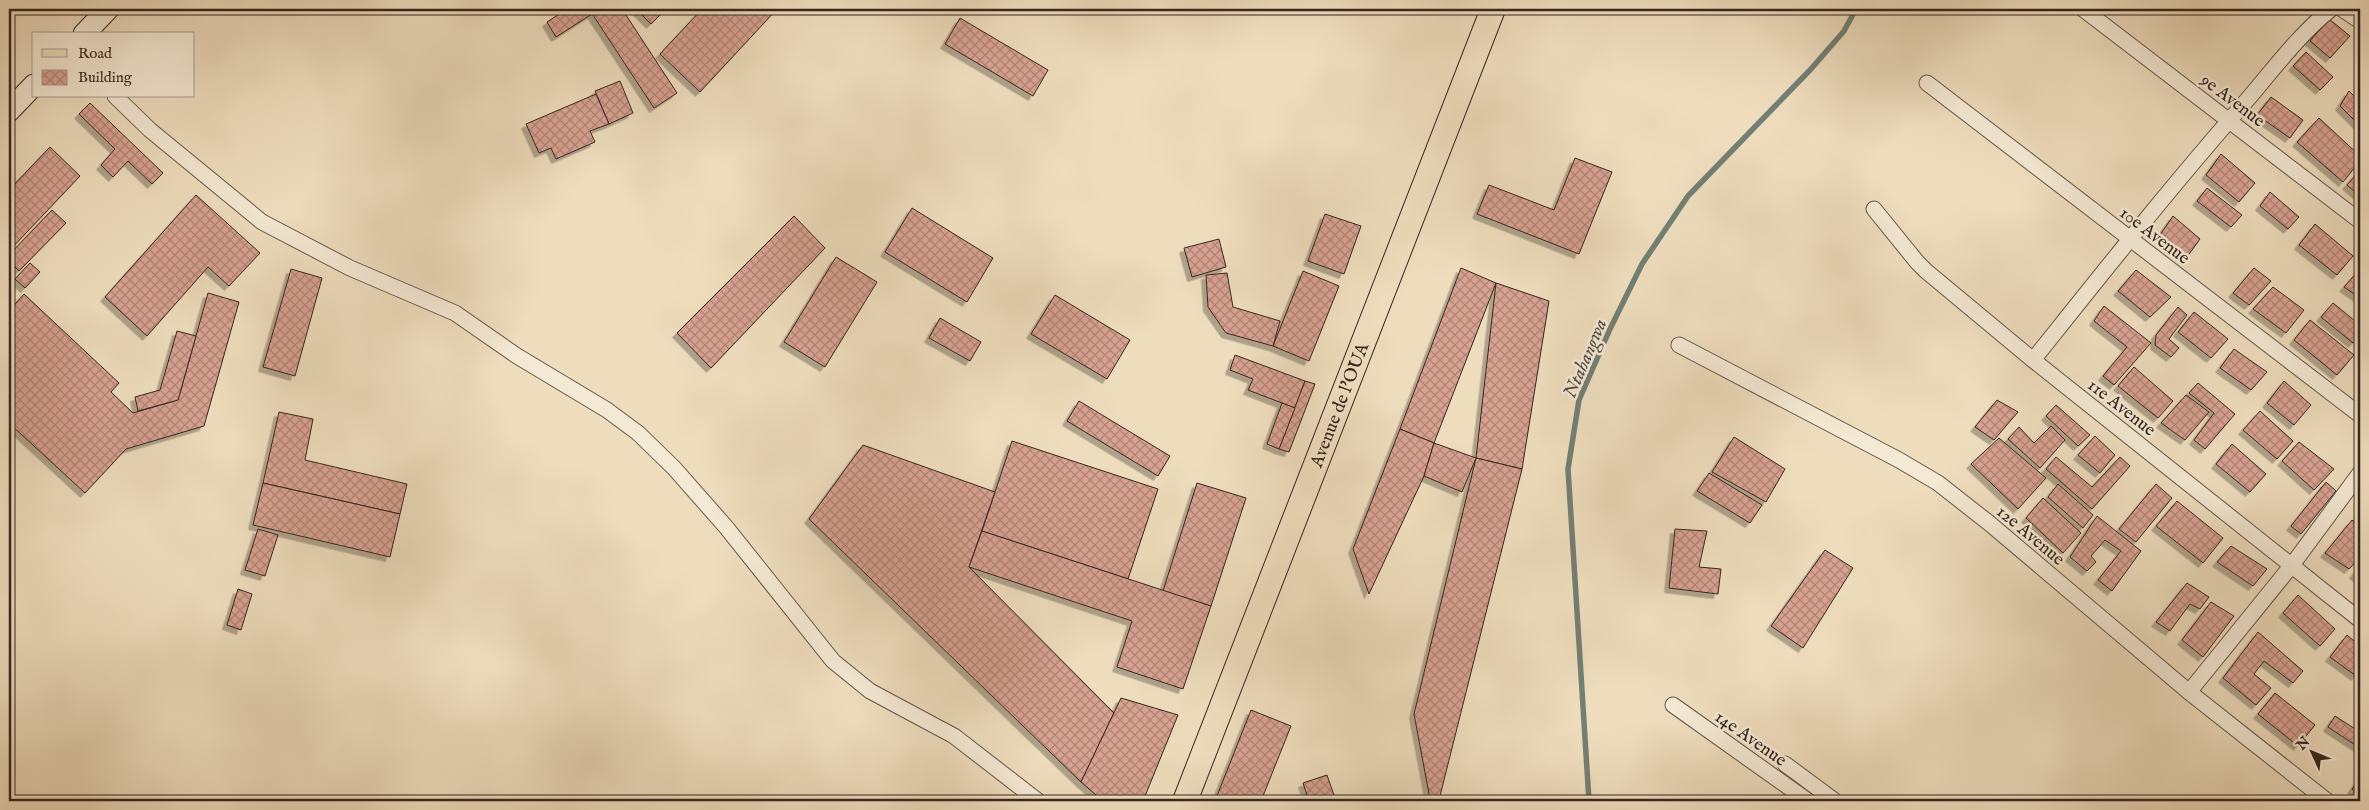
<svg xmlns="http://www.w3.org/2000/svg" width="2369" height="810" font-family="'IM FELL English',serif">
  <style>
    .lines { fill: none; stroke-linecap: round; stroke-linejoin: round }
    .stream { stroke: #728074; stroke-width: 5.5 }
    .building { fill: url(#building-cross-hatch); stroke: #36261f; filter: url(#shadow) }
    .street-casing { stroke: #645446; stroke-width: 17 }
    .secondary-casing { stroke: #36261f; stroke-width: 23 }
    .primary-casing { stroke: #36261f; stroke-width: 26 }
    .street { stroke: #f4e9d4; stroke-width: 15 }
    .secondary { stroke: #f4e9d4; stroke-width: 21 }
    .primary { stroke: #eeddbd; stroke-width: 24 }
    .labels { text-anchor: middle; stroke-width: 5; stroke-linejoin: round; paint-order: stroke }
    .street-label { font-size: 18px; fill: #36261f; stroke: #f4e9d4 }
    .water-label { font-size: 19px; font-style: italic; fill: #4f4c42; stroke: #f4e9d4 }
  </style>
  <defs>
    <pattern id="building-cross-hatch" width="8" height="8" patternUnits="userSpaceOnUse" patternTransform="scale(1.25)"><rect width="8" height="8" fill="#d8a291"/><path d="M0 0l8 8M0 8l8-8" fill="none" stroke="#b08476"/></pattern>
    <filter id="shadow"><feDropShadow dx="-4.5" dy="4.5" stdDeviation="0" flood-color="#0004"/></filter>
  </defs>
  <rect width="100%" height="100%" fill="#eeddbd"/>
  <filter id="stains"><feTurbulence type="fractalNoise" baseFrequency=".004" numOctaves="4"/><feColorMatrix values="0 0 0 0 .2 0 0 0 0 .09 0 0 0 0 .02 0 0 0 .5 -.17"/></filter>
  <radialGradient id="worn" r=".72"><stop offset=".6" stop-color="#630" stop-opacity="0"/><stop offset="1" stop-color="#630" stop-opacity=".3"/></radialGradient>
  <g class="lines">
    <path class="stream" d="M 1589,801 L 1568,469 L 1579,400 L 1610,329 L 1642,264 L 1688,196 L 1811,69 L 1844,31 L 1856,9"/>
  </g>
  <g class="building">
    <path d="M 567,9 L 589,9 L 592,14 L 556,37 L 547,22 Z"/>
    <path d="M 589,9 L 622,9 L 677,93 L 654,108 Z"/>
    <path d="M 636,9 L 666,9 L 651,24 Z"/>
    <path d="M 702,9 L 777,9 L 700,92 L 660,54 Z"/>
    <path d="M 960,18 L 1048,70 L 1033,96 L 945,44 Z"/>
    <path d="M 2329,19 L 2350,36 L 2330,58 L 2310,41 Z"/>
    <path d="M 2306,52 L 2333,77 L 2320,90 L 2293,66 Z"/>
    <path d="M 620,81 L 633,113 L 609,124 L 595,91 Z"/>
    <path d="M 2349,91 L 2360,102 L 2360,126 L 2340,106 Z"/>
    <path d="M 596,94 L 609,124 L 590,131 L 595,142 L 556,159 L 551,148 L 539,153 L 526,124 Z"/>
    <path d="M 2271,97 L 2303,120 L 2290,138 L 2257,115 Z"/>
    <path d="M 90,103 L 163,173 L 152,184 L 128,161 L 113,177 L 101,165 L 115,149 L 79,114 Z"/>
    <path d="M 2319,118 L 2360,156 L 2360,161 L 2343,182 L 2297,142 Z"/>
    <path d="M 50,147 L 80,176 L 9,251 L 9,190 Z"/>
    <path d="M 2221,154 L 2255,183 L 2239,202 L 2206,175 Z"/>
    <path d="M 1575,158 L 1612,172 L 1579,254 L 1477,214 L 1489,185 L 1554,210 Z"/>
    <path d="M 2360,170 L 2360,196 L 2347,185 Z"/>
    <path d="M 2207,188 L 2242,215 L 2231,227 L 2197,201 Z"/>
    <path d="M 2270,192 L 2299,217 L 2288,229 L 2260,206 Z"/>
    <path d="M 196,195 L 260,253 L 229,286 L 208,267 L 147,336 L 105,297 Z"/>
    <path d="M 912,208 L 993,258 L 967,302 L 885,252 Z"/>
    <path d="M 52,210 L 66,223 L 19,271 L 9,261 L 9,255 Z"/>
    <path d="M 1325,214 L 1361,226 L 1344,274 L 1308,261 Z"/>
    <path d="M 794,216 L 825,248 L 711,368 L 677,333 Z"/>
    <path d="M 2173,216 L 2200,239 L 2187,257 L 2160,235 Z"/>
    <path d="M 2315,224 L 2353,256 L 2337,275 L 2299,245 Z"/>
    <path d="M 1219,239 L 1226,267 L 1192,277 L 1184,248 Z"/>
    <path d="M 836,257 L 877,282 L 825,367 L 784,342 Z"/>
    <path d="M 30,263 L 40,272 L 25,288 L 15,279 Z"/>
    <path d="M 1461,268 L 1496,283 L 1434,443 L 1400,429 Z"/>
    <path d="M 2254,268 L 2271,281 L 2249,305 L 2233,293 Z"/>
    <path d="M 291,269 L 322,278 L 295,376 L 263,367 Z"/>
    <path d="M 2360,269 L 2360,298 L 2344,287 Z"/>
    <path d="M 2136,270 L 2171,297 L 2150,317 L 2118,291 Z"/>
    <path d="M 1303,271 L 1339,286 L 1309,361 L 1273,346 Z"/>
    <path d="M 1227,273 L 1233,307 L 1280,321 L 1273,346 L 1226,333 L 1208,307 L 1206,275 Z"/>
    <path d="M 1496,283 L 1549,301 L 1522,469 L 1476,458 Z"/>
    <path d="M 2273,287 L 2304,310 L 2286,333 L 2253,309 Z"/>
    <path d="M 208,293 L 239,302 L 204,426 L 126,449 L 85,493 L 9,423 L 9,311 L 24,294 L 119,383 L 111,392 L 133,413 L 178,400 Z"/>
    <path d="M 1055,295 L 1130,340 L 1107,379 L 1031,334 Z"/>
    <path d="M 2333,303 L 2360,325 L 2360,336 L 2353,343 L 2321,317 Z"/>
    <path d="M 2104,306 L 2151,343 L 2114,385 L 2103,376 L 2127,347 L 2094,321 Z"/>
    <path d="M 2178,307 L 2187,315 L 2169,339 L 2179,348 L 2171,357 L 2155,345 L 2156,335 Z"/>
    <path d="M 2194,312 L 2228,339 L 2211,358 L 2178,332 Z"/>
    <path d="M 940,318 L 981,342 L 970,361 L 929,338 Z"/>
    <path d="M 2310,320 L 2354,355 L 2337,375 L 2294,340 Z"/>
    <path d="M 177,331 L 196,336 L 178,400 L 138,411 L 135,397 L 160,390 Z"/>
    <path d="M 2234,349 L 2267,372 L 2251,390 L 2220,368 Z"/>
    <path d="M 1235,355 L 1305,381 L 1295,408 L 1248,390 L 1253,379 L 1230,370 Z"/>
    <path d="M 2134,367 L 2173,401 L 2158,418 L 2118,386 Z"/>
    <path d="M 1305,381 L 1315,384 L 1289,452 L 1279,449 Z"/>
    <path d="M 2284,381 L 2311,405 L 2294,425 L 2267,403 Z"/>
    <path d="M 2198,383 L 2235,414 L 2205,449 L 2194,440 L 2214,413 L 2189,393 Z"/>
    <path d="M 2186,395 L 2209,412 L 2185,440 L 2161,423 Z"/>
    <path d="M 1997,400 L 2018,412 L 1994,440 L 1975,427 Z"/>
    <path d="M 1079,401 L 1170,456 L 1158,476 L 1067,421 Z"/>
    <path d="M 1282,403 L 1295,408 L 1279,449 L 1267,444 Z"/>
    <path d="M 2056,405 L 2090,435 L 2078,446 L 2046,416 Z"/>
    <path d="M 2260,411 L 2293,441 L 2277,459 L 2243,430 Z"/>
    <path d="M 279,412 L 313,419 L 305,460 L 407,484 L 400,514 L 263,483 Z"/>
    <path d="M 2051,426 L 2065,440 L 2040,468 L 2008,439 L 2019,427 L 2034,443 Z"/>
    <path d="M 1400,429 L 1434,443 L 1424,476 L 1369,594 L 1353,549 Z"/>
    <path d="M 2095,436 L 2115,455 L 2100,473 L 2078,455 Z"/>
    <path d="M 1734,437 L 1785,469 L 1766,502 L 1712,472 Z"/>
    <path d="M 1999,438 L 2046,478 L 2018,509 L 1971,464 Z"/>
    <path d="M 1012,441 L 1158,489 L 1128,579 L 982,531 Z"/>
    <path d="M 2299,442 L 2334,469 L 2314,490 L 2282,461 Z"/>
    <path d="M 1434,443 L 1476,458 L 1462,492 L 1424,476 Z"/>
    <path d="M 2232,444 L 2266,474 L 2250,492 L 2216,464 Z"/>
    <path d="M 863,445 L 995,492 L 969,567 L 1114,713 L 1081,782 L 809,519 Z"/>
    <path d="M 2056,457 L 2092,487 L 2120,457 L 2130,466 L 2092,509 L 2046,469 Z"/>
    <path d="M 1476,458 L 1522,469 L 1439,800 L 1430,799 L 1414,714 Z"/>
    <path d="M 1709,473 L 1762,505 L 1750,523 L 1697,491 Z"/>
    <path d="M 2326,482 L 2336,491 L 2301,534 L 2291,526 Z"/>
    <path d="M 263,483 L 400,514 L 390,557 L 253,525 Z"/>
    <path d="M 1197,483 L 1246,498 L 1211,606 L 1163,591 Z"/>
    <path d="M 2058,484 L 2093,515 L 2083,528 L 2048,497 Z"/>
    <path d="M 2156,484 L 2172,498 L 2136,542 L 2119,529 Z"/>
    <path d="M 2043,498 L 2081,533 L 2063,553 L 2026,518 Z"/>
    <path d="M 2177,501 L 2223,538 L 2203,563 L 2156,526 Z"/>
    <path d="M 2097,516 L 2141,551 L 2112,591 L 2098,580 L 2121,551 L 2105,540 L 2091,556 L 2096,562 L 2087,571 L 2070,557 Z"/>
    <path d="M 2352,520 L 2360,527 L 2360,557 L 2349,569 L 2325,553 Z"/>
    <path d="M 258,529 L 278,535 L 265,576 L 245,570 Z"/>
    <path d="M 1675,529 L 1707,531 L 1699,567 L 1721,569 L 1718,594 L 1669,588 Z"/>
    <path d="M 982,531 L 1211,606 L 1183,689 L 1117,667 L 1132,621 L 969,567 Z"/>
    <path d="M 2231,546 L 2267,569 L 2253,586 L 2217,562 Z"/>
    <path d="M 1825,550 L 1853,568 L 1803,648 L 1771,626 Z"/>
    <path d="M 2360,566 L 2360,579 L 2354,574 Z"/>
    <path d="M 2187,583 L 2209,597 L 2200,609 L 2190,604 L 2170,631 L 2156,622 Z"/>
    <path d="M 238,589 L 252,594 L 241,630 L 227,625 Z"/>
    <path d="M 2298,595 L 2335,629 L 2320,646 L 2283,613 Z"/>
    <path d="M 2211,602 L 2234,616 L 2203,657 L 2182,640 Z"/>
    <path d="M 2258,632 L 2303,671 L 2293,683 L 2264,661 L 2254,674 L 2271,688 L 2256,705 L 2223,678 Z"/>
    <path d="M 2347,635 L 2360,646 L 2360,671 L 2356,676 L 2330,657 Z"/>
    <path d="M 2275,693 L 2315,725 L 2298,746 L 2258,714 Z"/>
    <path d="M 1121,698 L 1178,715 L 1143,801 L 1103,801 L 1081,782 Z"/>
    <path d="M 1251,710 L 1291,726 L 1261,801 L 1215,801 Z"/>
    <path d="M 2335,716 L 2360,732 L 2360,748 L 2328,727 Z"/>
    <path d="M 1327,775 L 1336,801 L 1309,801 L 1303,783 Z"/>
    <path d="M 2360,778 L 2360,796 L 2352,789 Z"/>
  </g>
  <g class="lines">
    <g class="street-casing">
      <g id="street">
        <path d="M 2083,9 L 2360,221"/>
        <path d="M 2342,9 L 2360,21"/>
        <path d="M 1927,83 L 2360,415"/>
        <path d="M 115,96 L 150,130 L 262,222 L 350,268 L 455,313 L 517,356 L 607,410 L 638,433 L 674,468 L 726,527 L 833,661 L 870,691 L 954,736 L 1038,801"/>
        <path d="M 1874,209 L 1917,262 L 1926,271 L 2033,360 L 2360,620"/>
        <path d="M 1679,345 L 1899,460 L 1938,483 L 1989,523 L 2189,692 L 2327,801"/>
        <path d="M 2033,360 C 2101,275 2169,189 2241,107 C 2270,74 2297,36 2331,9"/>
        <path d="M 2189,692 L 2292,565 L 2360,473"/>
        <path d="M 1673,705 L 1808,801"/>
        <path d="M 1785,764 L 1835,801"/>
      </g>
    </g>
    <g class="secondary-casing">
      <g id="secondary">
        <path d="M 84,34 L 108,9"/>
        <path d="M 9,111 L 34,85"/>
      </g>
    </g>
    <g class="primary-casing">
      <g id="primary">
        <path id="s1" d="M 1185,801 L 1493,9"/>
      </g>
    </g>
    <use href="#street" class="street"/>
    <use href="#secondary" class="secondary"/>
    <use href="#primary" class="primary"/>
  </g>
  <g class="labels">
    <g class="street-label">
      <text transform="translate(2233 100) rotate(37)" y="6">9e Avenue</text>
      <text transform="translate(2155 235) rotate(37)" y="6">10e Avenue</text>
      <text dy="6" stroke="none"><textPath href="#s1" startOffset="425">Avenue de l'OUA</textPath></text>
      <text transform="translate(2122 407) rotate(38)" y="6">11e Avenue</text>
      <text transform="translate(2031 535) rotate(40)" y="6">12e Avenue</text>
      <text transform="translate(1751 738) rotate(35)" y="6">14e Avenue</text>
    </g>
    <g class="water-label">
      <text transform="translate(1584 358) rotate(-67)" y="7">Ntahangwa</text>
    </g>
  </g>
  <rect width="2369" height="810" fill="none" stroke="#eeddbd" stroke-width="30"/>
  <rect x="10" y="10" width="2349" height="790" fill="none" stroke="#36261f" stroke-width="2.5"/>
  <rect x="15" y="15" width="2339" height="780" fill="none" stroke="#36261f"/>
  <rect x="32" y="32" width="162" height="65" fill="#f4e9d4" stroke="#a89b8c"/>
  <rect x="42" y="49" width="25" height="8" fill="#eeddbd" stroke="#a89b8c"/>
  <text x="78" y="58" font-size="15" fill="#36261f">Road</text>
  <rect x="42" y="70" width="25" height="15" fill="url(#building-cross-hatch)" stroke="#a89b8c"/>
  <text x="78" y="82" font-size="15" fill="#36261f">Building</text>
  <g transform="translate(2312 752) rotate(314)" stroke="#f4e9d4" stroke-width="4" paint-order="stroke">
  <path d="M0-4L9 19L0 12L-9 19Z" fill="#36261f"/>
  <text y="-8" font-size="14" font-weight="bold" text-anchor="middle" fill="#36261f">N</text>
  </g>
  <rect width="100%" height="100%" filter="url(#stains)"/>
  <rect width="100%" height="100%" fill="url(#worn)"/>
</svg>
